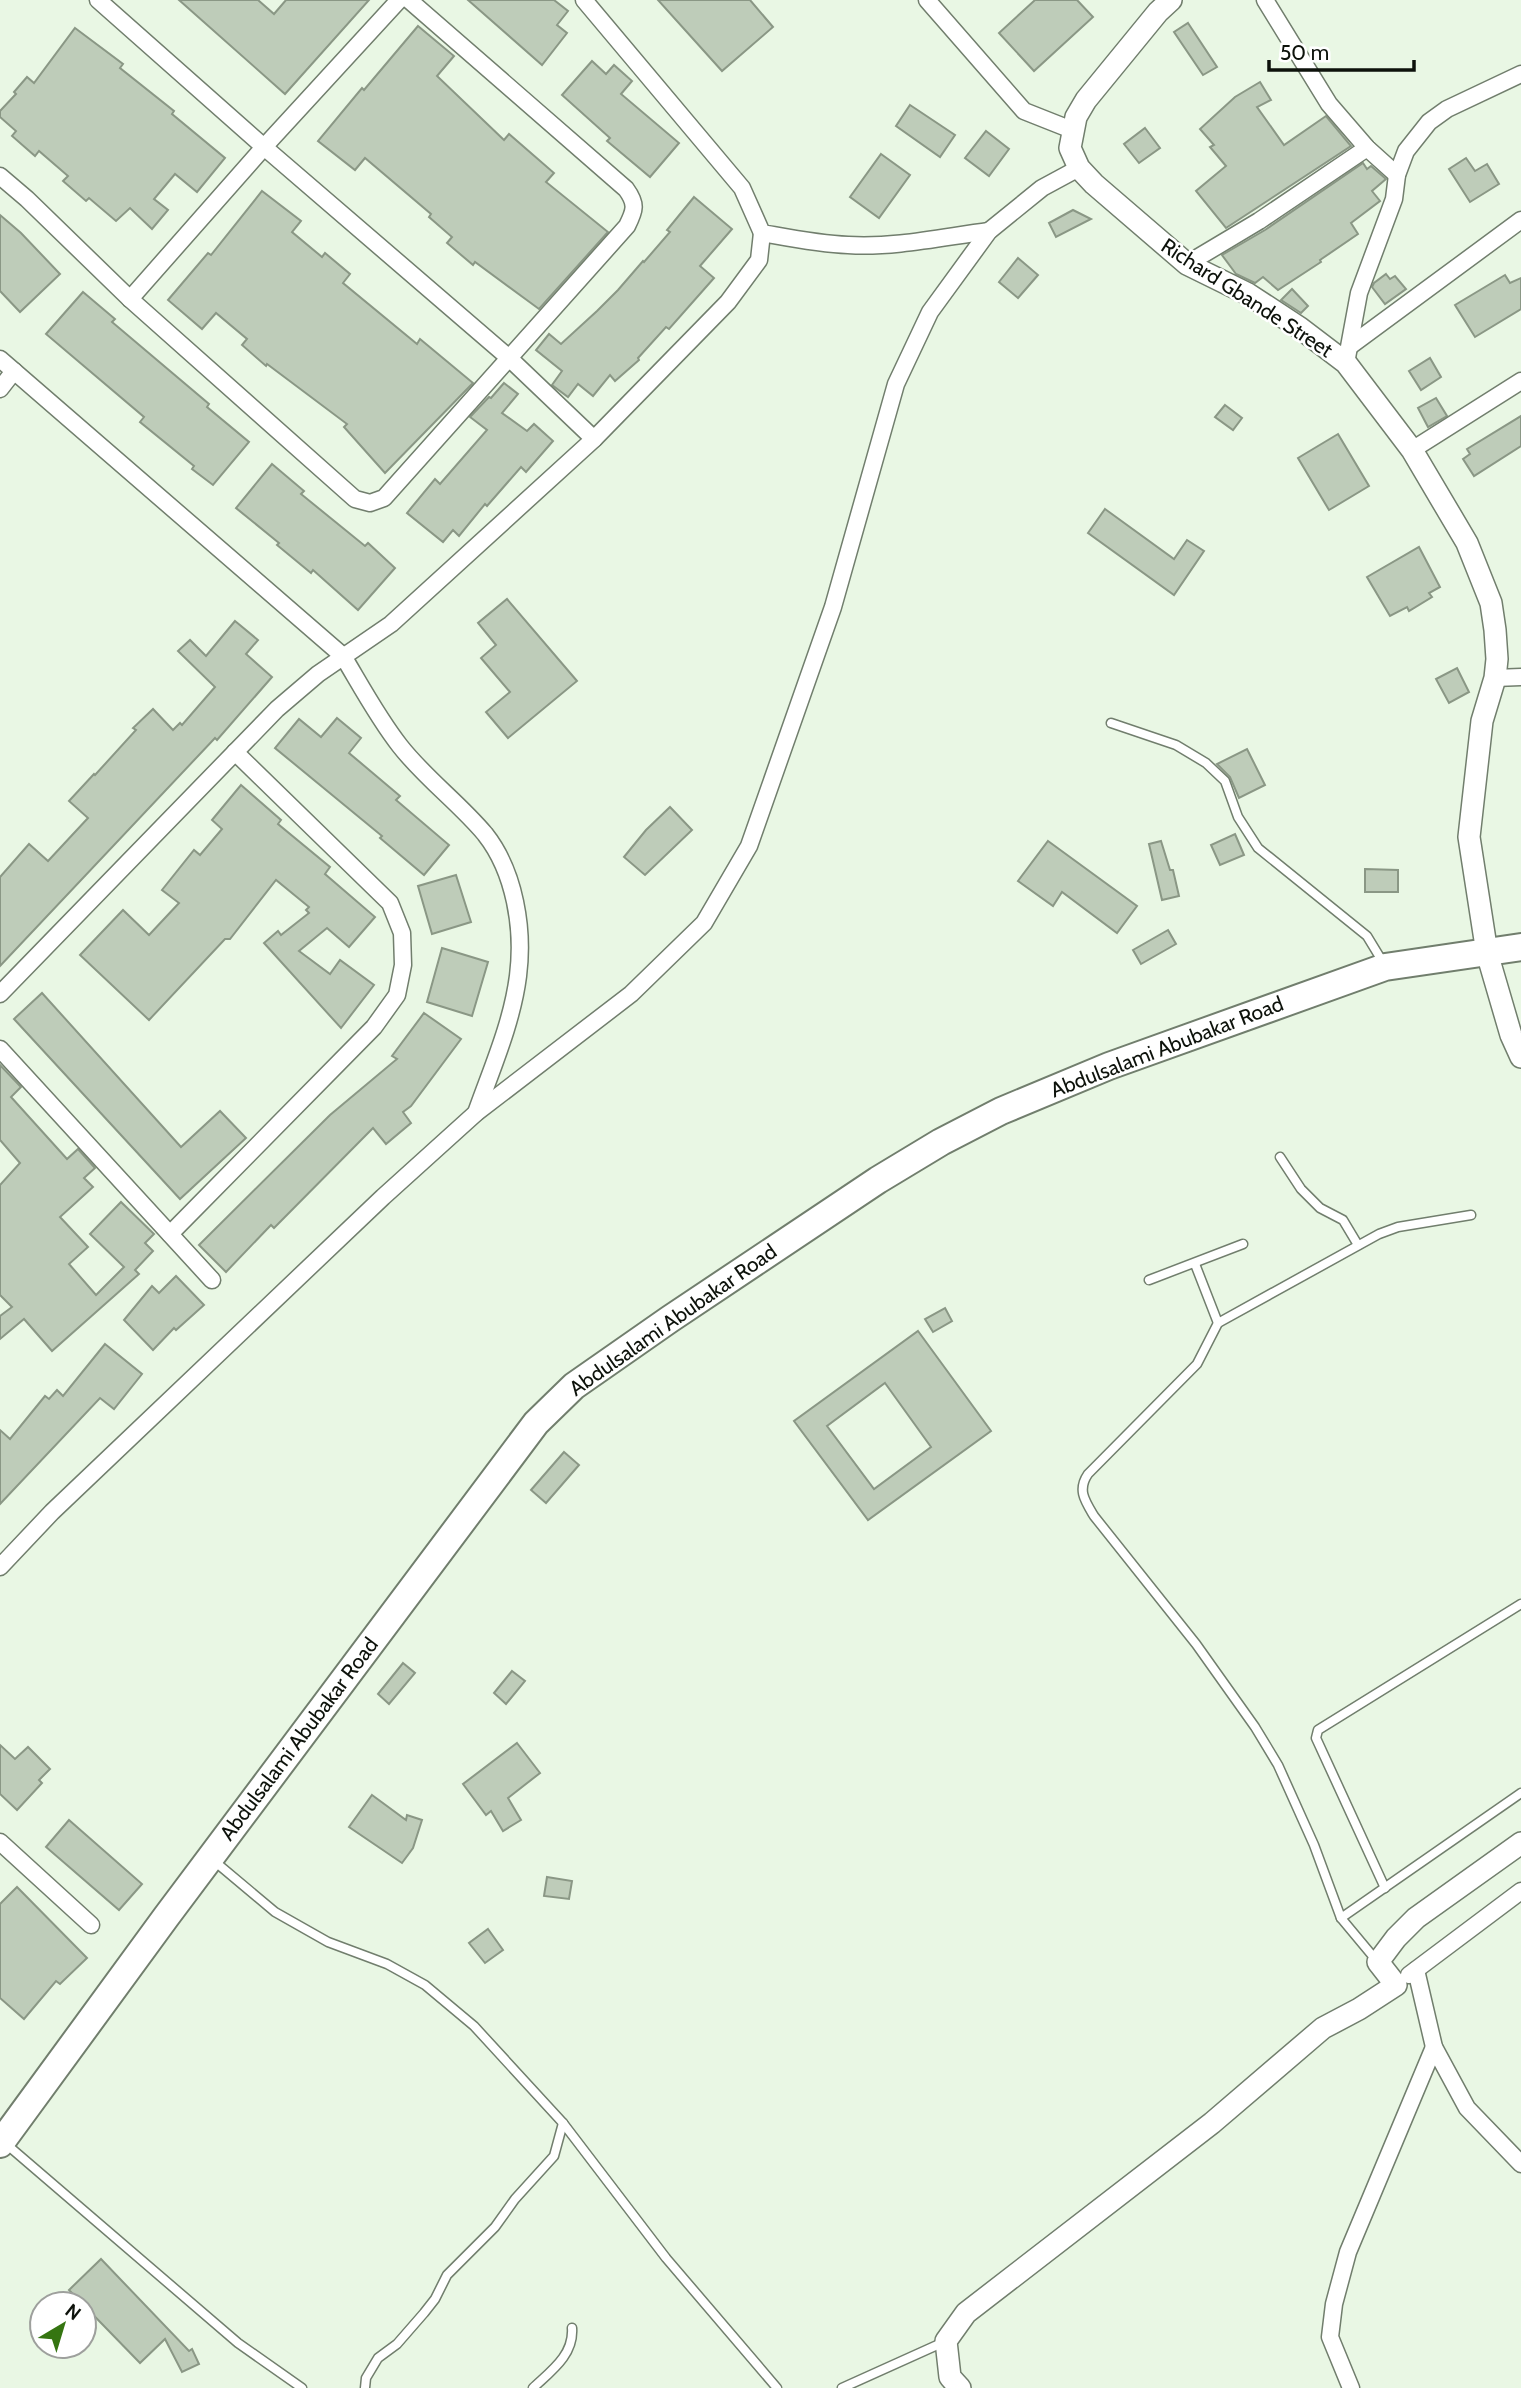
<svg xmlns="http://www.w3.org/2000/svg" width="1521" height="2388" font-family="Cabin,sans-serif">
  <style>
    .building { fill: #beccb9; stroke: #8a9785; stroke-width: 2; fill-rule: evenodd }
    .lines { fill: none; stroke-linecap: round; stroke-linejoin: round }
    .service-casing { stroke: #717e6d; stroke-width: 11 }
    .minor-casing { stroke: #717e6d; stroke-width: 19 }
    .tertiary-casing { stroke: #717e6d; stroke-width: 24 }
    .primary-casing { stroke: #717e6d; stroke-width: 30 }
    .service { stroke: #fff; stroke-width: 8 }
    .minor { stroke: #fff; stroke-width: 16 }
    .tertiary { stroke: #fff; stroke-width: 21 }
    .primary { stroke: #fff; stroke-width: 26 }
    .labels { text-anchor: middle; stroke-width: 5; stroke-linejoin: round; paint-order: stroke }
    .street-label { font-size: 21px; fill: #0d120b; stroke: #fff }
  </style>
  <rect width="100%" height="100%" fill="#e9f7e4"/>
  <g class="building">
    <path d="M 179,0 L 258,0 L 274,14 L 286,0 L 369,0 L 285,94 Z"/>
    <path d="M 468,0 L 554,0 L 568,11 L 557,25 L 567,33 L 542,65 Z"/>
    <path d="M 658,0 L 750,0 L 773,27 L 722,71 Z"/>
    <path d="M 1035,0 L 1077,0 L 1093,17 L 1034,71 L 999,33 Z"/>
    <path d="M 1188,23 L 1217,67 L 1203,75 L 1174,32 Z"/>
    <path d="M 418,26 L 454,56 L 437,76 L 504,140 L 509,134 L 554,173 L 546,182 L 608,232 L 539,309 L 475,262 L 473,265 L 447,243 L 452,237 L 429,217 L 431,214 L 365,158 L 355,170 L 318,141 L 362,88 L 364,90 Z"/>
    <path d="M 75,28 L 123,64 L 120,68 L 174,111 L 172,114 L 225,158 L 197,192 L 175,174 L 154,199 L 168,210 L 152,229 L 130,208 L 116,221 L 89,198 L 86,201 L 63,181 L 68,176 L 39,151 L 35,156 L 12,136 L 16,131 L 0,117 L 0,111 L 16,94 L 14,92 L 27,77 L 34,83 Z"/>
    <path d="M 592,61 L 606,74 L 614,65 L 632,81 L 621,94 L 679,143 L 650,177 L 607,141 L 610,138 L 562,95 Z"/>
    <path d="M 1260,82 L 1271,100 L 1257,107 L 1284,145 L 1326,116 L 1351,146 L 1226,228 L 1196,191 L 1226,166 L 1210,147 L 1214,145 L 1200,129 L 1235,97 Z"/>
    <path d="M 910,105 L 955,135 L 940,157 L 896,126 Z"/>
    <path d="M 1145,128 L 1160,148 L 1139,163 L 1124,144 Z"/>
    <path d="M 986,131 L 1009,149 L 989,176 L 965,158 Z"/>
    <path d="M 881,154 L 910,175 L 879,218 L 850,197 Z"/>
    <path d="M 1466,158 L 1475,171 L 1487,164 L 1499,184 L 1470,202 L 1449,169 Z"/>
    <path d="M 1363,163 L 1367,169 L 1371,166 L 1386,179 L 1372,191 L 1380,201 L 1351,223 L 1358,234 L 1320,260 L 1321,262 L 1278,290 L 1263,277 L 1255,283 L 1236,274 L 1222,255 L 1265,230 Z"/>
    <path d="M 262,191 L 301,221 L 292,232 L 322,257 L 325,253 L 350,274 L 343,283 L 417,344 L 420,339 L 473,383 L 385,473 L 344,427 L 347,424 L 267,364 L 266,366 L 242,345 L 247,339 L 216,313 L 202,329 L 168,300 L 208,253 L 211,255 Z"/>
    <path d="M 694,197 L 732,229 L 700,266 L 714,278 L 669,329 L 666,327 L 638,358 L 639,360 L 615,381 L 610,375 L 593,396 L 578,384 L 568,397 L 552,385 L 562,371 L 536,350 L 549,334 L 561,344 L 597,311 L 618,290 L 643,261 L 644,262 L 670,232 L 667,230 Z"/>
    <path d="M 1073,210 L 1091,219 L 1056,237 L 1049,223 Z"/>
    <path d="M 0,215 L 21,233 L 60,274 L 20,312 L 0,291 Z"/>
    <path d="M 1018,258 L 1038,275 L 1018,298 L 999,282 Z"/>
    <path d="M 1386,274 L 1390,279 L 1395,276 L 1406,289 L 1385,304 L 1372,287 L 1374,283 Z"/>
    <path d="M 1505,275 L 1510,283 L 1521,278 L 1521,309 L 1475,337 L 1455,305 Z"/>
    <path d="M 1292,289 L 1308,306 L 1301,313 L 1281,300 Z"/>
    <path d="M 83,292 L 115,319 L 112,322 L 209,404 L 207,407 L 249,442 L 213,485 L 192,469 L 194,466 L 140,422 L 144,417 L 46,334 Z"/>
    <path d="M 1430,358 L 1441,377 L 1421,390 L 1409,371 Z"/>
    <path d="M 504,383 L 518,394 L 502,413 L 527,431 L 534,424 L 553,441 L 526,472 L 521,467 L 487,506 L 485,504 L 459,536 L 453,530 L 443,542 L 407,513 L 435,479 L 440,484 L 487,430 L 470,417 L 489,397 L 491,398 Z"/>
    <path d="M 1436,398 L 1447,416 L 1428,427 L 1418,408 Z"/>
    <path d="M 1225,405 L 1242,418 L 1233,430 L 1215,417 Z"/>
    <path d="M 1521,416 L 1521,446 L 1474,476 L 1463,459 L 1470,454 L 1467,449 Z"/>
    <path d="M 1338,434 L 1369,486 L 1329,510 L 1298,458 Z"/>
    <path d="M 272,464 L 304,491 L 301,494 L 365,546 L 368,543 L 395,568 L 358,610 L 313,570 L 311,573 L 277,545 L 279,543 L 236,508 Z"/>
    <path d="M 1105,509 L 1174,559 L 1187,540 L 1204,551 L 1174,595 L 1088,533 Z"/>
    <path d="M 1419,547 L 1440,587 L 1429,593 L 1432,597 L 1409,611 L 1407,607 L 1390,616 L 1367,577 Z"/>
    <path d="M 507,599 L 577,681 L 508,738 L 486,712 L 510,692 L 481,658 L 496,645 L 478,623 Z"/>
    <path d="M 235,621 L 258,640 L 246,654 L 272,677 L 217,740 L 215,738 L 0,966 L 0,877 L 29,844 L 48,861 L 88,818 L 69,801 L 94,774 L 95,775 L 136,730 L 133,728 L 153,709 L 173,730 L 180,723 L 182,725 L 215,687 L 178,651 L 190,640 L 206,656 Z"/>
    <path d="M 1457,668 L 1469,692 L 1449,703 L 1436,679 Z"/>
    <path d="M 337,718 L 361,738 L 349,753 L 400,796 L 396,800 L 449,845 L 424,875 L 380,838 L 382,836 L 275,748 L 299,719 L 321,737 Z"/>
    <path d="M 1247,749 L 1265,785 L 1239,798 L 1230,777 L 1217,764 Z"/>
    <path d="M 241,785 L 281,820 L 278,824 L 330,867 L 325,874 L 375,917 L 349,947 L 327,928 L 299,951 L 330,974 L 340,960 L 374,985 L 341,1028 L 264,943 L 278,931 L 281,935 L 309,913 L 306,910 L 309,907 L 276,880 L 230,939 L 225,939 L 149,1020 L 80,955 L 123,910 L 149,935 L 179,903 L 162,890 L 194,850 L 200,855 L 222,829 L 212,820 Z"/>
    <path d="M 670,807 L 692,830 L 645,875 L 624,857 L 646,830 Z"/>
    <path d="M 1235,834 L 1244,855 L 1220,865 L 1211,845 Z"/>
    <path d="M 1048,841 L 1137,906 L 1117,933 L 1062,892 L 1053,906 L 1018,881 Z"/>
    <path d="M 1161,841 L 1170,870 L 1173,870 L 1179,896 L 1162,900 L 1149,844 Z"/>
    <path d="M 1365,869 L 1398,870 L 1398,892 L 1365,892 Z"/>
    <path d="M 456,875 L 471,922 L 432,934 L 418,886 Z"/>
    <path d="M 1168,930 L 1176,944 L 1141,964 L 1133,950 Z"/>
    <path d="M 442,948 L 488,962 L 472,1016 L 427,1002 Z"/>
    <path d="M 42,993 L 181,1147 L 220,1111 L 246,1138 L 180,1199 L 14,1019 Z"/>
    <path d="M 424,1013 L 461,1039 L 411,1106 L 403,1112 L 411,1123 L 386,1144 L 373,1128 L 274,1228 L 271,1225 L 226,1272 L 199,1245 L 330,1115 L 397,1059 L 392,1056 Z"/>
    <path d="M 0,1065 L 21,1087 L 11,1097 L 67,1159 L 78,1149 L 95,1168 L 84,1178 L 93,1187 L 60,1217 L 88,1247 L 69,1264 L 96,1295 L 124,1267 L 90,1234 L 121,1202 L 154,1234 L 145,1243 L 153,1251 L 135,1270 L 139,1274 L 52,1351 L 24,1319 L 0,1339 L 0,1316 L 12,1307 L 0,1295 L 0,1185 L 20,1163 L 0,1140 Z"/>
    <path d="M 176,1276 L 204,1305 L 176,1330 L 174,1328 L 153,1350 L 124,1320 L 152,1286 L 159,1293 Z"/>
    <path d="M 945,1308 L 952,1321 L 933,1332 L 925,1319 Z"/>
    <path d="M 918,1331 L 991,1431 L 868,1520 L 794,1421 ZM 885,1383 L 931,1447 L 874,1489 L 827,1426 Z"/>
    <path d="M 105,1344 L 142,1374 L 114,1409 L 100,1398 L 0,1504 L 0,1430 L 10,1439 L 45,1396 L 49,1399 L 57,1390 L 63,1396 Z"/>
    <path d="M 564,1452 L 579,1465 L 546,1503 L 531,1490 Z"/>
    <path d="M 403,1663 L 415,1673 L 389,1704 L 378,1694 Z"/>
    <path d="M 512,1671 L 525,1681 L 506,1704 L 494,1693 Z"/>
    <path d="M 517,1743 L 540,1773 L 508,1798 L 521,1820 L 503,1831 L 491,1811 L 486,1815 L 463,1784 Z"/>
    <path d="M 0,1745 L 15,1759 L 28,1747 L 50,1769 L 39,1780 L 42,1783 L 17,1810 L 0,1794 Z"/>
    <path d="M 372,1795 L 406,1820 L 407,1815 L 422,1820 L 413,1848 L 402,1863 L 349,1827 Z"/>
    <path d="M 69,1820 L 142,1884 L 119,1910 L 46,1847 Z"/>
    <path d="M 547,1877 L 572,1881 L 569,1899 L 544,1896 Z"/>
    <path d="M 17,1887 L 87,1958 L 60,1984 L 56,1981 L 24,2019 L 0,1998 L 0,1904 Z"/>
    <path d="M 488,1929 L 503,1950 L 485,1963 L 469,1943 Z"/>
    <path d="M 101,2259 L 189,2351 L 192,2349 L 199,2364 L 182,2372 L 165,2339 L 140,2363 L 69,2290 Z"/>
  </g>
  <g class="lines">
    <g class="service-casing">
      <g id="service">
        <path d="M 1111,723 L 1176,745 L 1206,763 L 1225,781 L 1238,817 L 1258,848 L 1367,936 L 1384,964"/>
        <path d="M 1280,1157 L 1301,1189 L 1320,1208 L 1343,1220 L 1358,1245"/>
        <path d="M 1195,1264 L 1218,1323"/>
        <path d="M 1149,1280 L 1243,1244"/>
        <path d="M 213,1860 L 275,1912 L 328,1942 L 387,1964 L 425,1985 L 474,2026 L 563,2123 L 666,2258 L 777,2388"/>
        <path d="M 1385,1888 L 1316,1738 L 1318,1730 L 1521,1604"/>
        <path d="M 1341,1918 L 1521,1793"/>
        <path d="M 1376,1960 L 1341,1918 L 1314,1845 L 1278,1765 L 1255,1727 L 1196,1644 L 1094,1516 C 1085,1501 1077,1490 1088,1474 L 1197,1364 L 1218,1323 L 1379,1234 L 1398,1227 L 1471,1215"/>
        <path d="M 5,2143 L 238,2343 L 302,2388"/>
        <path d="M 365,2388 L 366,2378 L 378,2358 L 397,2344 L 424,2313 L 435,2299 L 447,2275 L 495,2227 L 515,2199 L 554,2156 L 563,2123"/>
        <path d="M 533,2388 C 551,2371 574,2355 572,2328"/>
        <path d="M 842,2388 L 944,2342"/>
      </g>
    </g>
    <g class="minor-casing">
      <g id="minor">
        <path d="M 98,0 L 264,147 L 508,357 L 594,439"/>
        <path d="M 584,0 L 742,188 L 762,233 C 790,238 819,244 848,245 C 894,248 943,237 989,231"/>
        <path d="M 927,0 L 1024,111 L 1072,130"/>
        <path d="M 1265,0 L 1329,104 L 1367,148 L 1397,175"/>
        <path d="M 0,176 L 27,199 L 130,299 L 355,499 L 370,503 L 384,498 L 627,226 C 635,210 637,204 626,189 L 409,0"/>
        <path d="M 1187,264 L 1259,221 L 1367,148"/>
        <path d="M 130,299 L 264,147 L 399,0"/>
        <path d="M 1350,346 L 1521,220"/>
        <path d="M 0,359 L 343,656 C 361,686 378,718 400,746 C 425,778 459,803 485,834 C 515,872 524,929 518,976 C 512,1023 492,1068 476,1113"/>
        <path d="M 1346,363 L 1359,293 L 1394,199 L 1397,175 L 1406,151 L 1429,122 L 1447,109 L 1521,74"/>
        <path d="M 0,389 L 14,371"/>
        <path d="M 1412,450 L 1521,381"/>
        <path d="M 1495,678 L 1521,677"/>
        <path d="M 0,994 L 277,709 L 318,674 L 391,624 L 594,439 L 728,302 L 759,260 L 762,233"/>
        <path d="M 0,1049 L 212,1280"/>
        <path d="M 170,1234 L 374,1027 L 397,995 L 403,965 L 402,933 L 390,903 L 235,752"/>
        <path d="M 0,1567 L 52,1512 L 383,1197 L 476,1113 L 631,994 L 704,923 L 749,846 L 833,607 L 896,384 L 930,312 L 989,231 L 1042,188 L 1079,168"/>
        <path d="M 0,1842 L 91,1925"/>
        <path d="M 1416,1970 L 1434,2047 L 1467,2108 L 1521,2164"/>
        <path d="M 1409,1975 L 1521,1891"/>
        <path d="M 1351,2388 L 1330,2337 L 1334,2304 L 1348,2252 L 1434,2047"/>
      </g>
    </g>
    <g class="tertiary-casing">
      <g id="tertiary">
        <path d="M 1171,0 L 1158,12 L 1086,100 L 1076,117 L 1070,148 L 1079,168 L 1094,184 L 1187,264 L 1248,294 L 1300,328 L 1346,363 L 1412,450 L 1467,543 L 1491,603 L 1495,630 L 1497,659 L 1495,678 L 1482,721 L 1469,837 L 1487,953 L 1511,1035 L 1521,1057"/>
        <path d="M 960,2388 L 950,2377 L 946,2341 L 966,2313 L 1212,2123 L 1323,2028 L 1359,2009 L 1396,1985 L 1378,1962 L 1396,1938 L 1416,1918 L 1521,1843"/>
      </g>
    </g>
    <g class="primary-casing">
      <path id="primary" d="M 0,2144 L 166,1917 L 536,1423 L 574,1386 L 670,1319 L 878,1180 L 941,1142 L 1001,1111 L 1109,1066 L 1385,967 L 1521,947"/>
    </g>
    <use href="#service" class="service"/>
    <use href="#minor" class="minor"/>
    <use href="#tertiary" class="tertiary"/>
    <use href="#primary" class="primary"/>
  </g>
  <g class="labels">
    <g class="street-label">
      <text transform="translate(1247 298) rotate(33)" y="7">Richard Gbande Street</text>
      <text transform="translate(1167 1047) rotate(-21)" y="7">Abdulsalami Abubakar Road</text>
      <text transform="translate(673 1320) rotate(-35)" y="7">Abdulsalami Abubakar Road</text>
      <text transform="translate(299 1739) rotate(-53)" y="7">Abdulsalami Abubakar Road</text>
    </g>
  </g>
  <g transform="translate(63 2325) rotate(38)"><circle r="33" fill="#ffffff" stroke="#9ea09d" stroke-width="2"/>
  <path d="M0-5L12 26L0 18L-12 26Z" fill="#357511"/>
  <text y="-10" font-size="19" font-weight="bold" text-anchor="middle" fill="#0d120b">N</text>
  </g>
  <path d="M1269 60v10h145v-10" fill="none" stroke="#0d120b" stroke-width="3.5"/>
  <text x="1280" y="60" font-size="21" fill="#0d120b" stroke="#ffffff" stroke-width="5" paint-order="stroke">50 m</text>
</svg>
